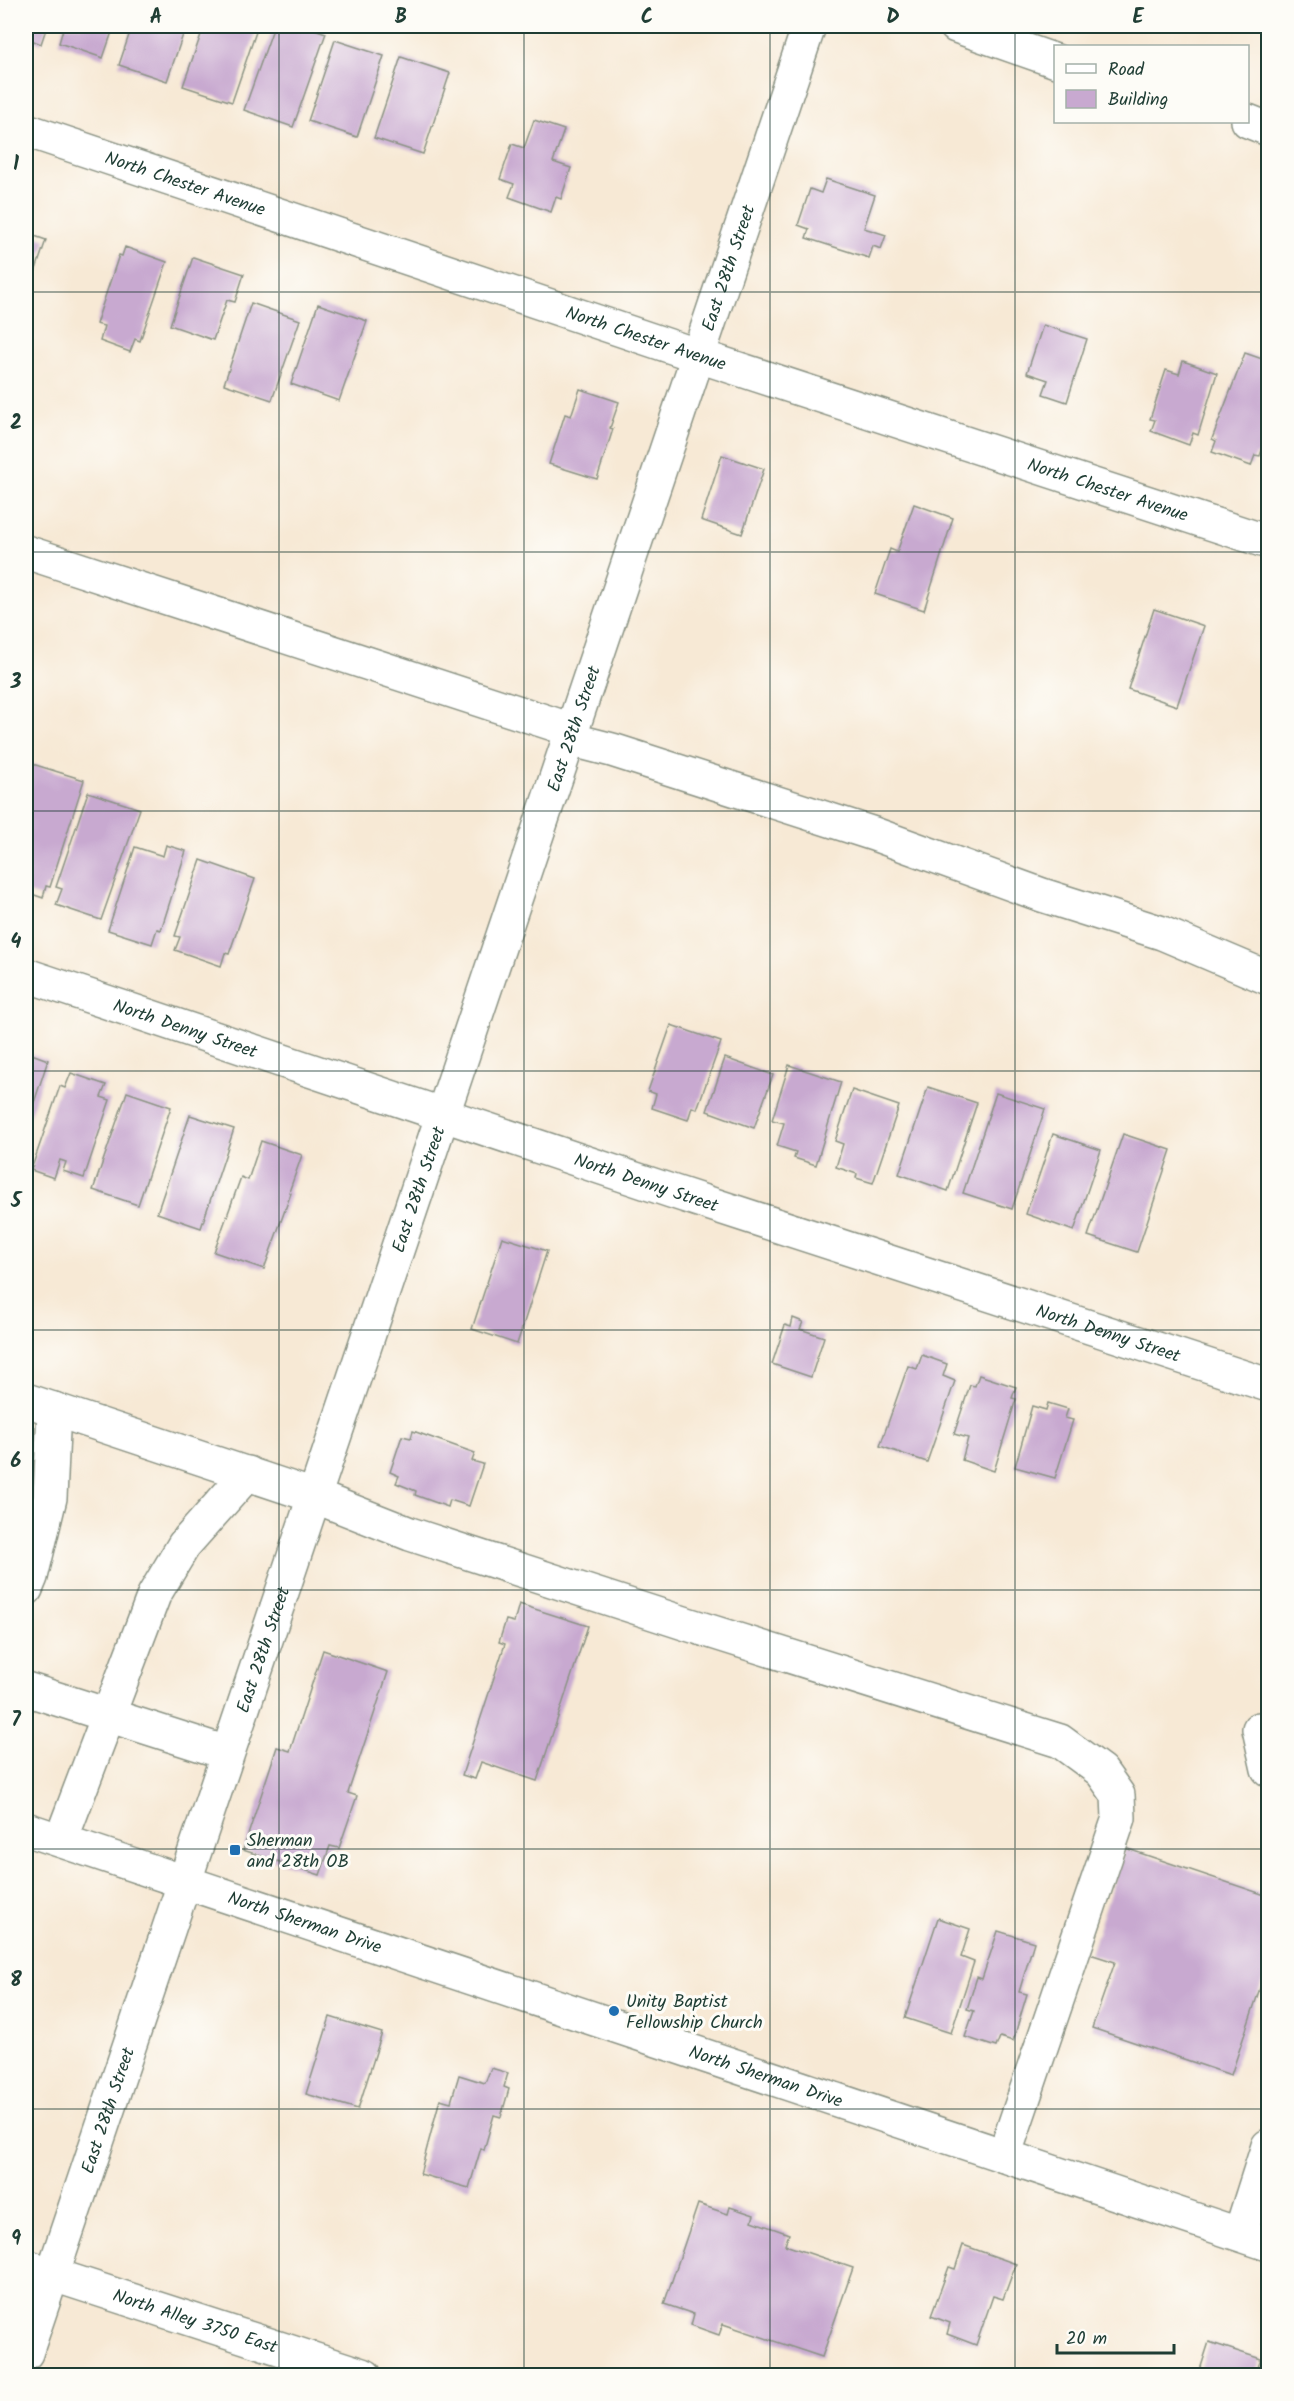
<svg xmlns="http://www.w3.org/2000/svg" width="1294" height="2401" font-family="Kalam,sans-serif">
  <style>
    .building { fill: #c8a9d0 }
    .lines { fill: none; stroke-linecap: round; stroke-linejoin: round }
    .minor-casing { stroke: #8b9384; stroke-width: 36 }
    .major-casing { stroke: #8b9384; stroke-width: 36 }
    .minor { stroke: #fff; stroke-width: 33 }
    .major { stroke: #fff; stroke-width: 33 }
    .grid { fill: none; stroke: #1f3d34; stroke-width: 1.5; stroke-opacity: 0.55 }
    .poi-dot { fill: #1f6fb2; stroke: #fdfcf7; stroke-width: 2 }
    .labels { text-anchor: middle; stroke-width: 6; stroke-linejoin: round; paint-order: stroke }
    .street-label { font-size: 18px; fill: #1f3d34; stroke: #fdfcf7 }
    .poi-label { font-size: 18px; fill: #1f3d34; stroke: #fdfcf7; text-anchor: start }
    .neatline { fill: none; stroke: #1f3d34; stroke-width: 2 }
    .grid-label { font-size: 20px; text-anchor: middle; font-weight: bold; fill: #1f3d34 }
  </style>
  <rect width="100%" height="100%" fill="#fdfcf7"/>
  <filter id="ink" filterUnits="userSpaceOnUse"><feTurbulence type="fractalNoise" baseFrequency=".0167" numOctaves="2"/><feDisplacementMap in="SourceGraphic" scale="12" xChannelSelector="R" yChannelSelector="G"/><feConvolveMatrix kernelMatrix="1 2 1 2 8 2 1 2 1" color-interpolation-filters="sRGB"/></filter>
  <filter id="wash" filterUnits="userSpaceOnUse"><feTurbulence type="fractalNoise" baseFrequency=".008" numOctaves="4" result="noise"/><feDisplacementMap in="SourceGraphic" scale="24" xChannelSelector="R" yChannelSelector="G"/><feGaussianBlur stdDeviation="1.35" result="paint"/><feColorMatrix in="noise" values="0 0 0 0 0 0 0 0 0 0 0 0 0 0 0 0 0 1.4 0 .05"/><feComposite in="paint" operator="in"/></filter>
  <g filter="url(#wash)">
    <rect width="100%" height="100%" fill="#f7e9d5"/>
    <g id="blocks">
      <g class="building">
        <path d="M 26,26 L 47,26 L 41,44 L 26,38 Z"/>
        <path d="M 64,26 L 114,26 L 103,58 L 59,43 Z"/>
        <path d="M 132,26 L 186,26 L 167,81 L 119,65 Z"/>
        <path d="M 204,26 L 258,26 L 232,102 L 183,86 Z"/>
        <path d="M 274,26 L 305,26 L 326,33 L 293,127 L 244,110 Z"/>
        <path d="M 335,40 L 384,56 L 357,137 L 308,121 Z"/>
        <path d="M 401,57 L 450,73 L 423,154 L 374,138 Z"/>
        <path d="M 534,120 L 564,130 L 553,162 L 571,168 L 561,199 L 556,197 L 551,212 L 509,197 L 514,184 L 500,179 L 512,144 L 524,148 Z"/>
        <path d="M 826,179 L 875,195 L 864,228 L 886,235 L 881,249 L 873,246 L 869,258 L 806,238 L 809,229 L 798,225 L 810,189 L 821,193 Z"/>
        <path d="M 26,233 L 46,240 L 26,299 Z"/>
        <path d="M 125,247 L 167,262 L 140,341 L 135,339 L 130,352 L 100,341 L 104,326 L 96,324 L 119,255 L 122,256 Z"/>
        <path d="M 193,257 L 244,274 L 235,302 L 227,300 L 213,340 L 170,325 Z"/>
        <path d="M 251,303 L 300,320 L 272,400 L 224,384 Z"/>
        <path d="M 318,304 L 367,321 L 339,401 L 291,384 Z"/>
        <path d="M 1043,325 L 1087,339 L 1067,402 L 1043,394 L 1048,380 L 1027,373 Z"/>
        <path d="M 1245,353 L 1268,361 L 1268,432 L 1260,456 L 1255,455 L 1251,466 L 1212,452 L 1216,441 L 1212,439 Z"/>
        <path d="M 1183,361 L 1217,373 L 1198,435 L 1193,433 L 1189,445 L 1151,431 L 1155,420 L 1150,419 L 1166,370 L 1179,374 Z"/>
        <path d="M 580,389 L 619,402 L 610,428 L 613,429 L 597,479 L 549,464 L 565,414 L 571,416 Z"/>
        <path d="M 722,455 L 764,469 L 742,534 L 701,520 Z"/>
        <path d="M 914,504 L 953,518 L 924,610 L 875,594 L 890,549 L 897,552 Z"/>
        <path d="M 1154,609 L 1204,626 L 1177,706 L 1128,689 Z"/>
        <path d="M 26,762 L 84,780 L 50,887 L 46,886 L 43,898 L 26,892 Z"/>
        <path d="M 88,792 L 140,809 L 101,920 L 56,905 L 62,889 L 56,887 Z"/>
        <path d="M 166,845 L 186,851 L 161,930 L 157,929 L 152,944 L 108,930 L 135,847 L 163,856 Z"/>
        <path d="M 201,860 L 255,879 L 229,954 L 225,953 L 221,966 L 175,950 L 180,937 L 175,936 Z"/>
        <path d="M 671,1025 L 721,1042 L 697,1109 L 692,1107 L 688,1120 L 652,1108 L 656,1094 L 648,1091 Z"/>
        <path d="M 26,1052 L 48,1060 L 26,1127 Z"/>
        <path d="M 725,1058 L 773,1075 L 754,1128 L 707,1111 Z"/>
        <path d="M 789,1065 L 841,1082 L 816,1165 L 794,1158 L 796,1152 L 777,1146 L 784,1123 L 772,1120 Z"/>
        <path d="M 71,1073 L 106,1085 L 101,1097 L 110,1100 L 84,1178 L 63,1171 L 66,1162 L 60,1160 L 54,1178 L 31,1170 L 60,1086 L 65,1088 Z"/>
        <path d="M 928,1087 L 977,1103 L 948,1191 L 899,1174 Z"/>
        <path d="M 852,1090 L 899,1106 L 873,1183 L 856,1178 L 857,1174 L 836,1167 L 843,1144 L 835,1141 Z"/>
        <path d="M 127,1092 L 171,1107 L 138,1205 L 93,1190 Z"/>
        <path d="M 996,1093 L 1045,1109 L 1012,1209 L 963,1193 Z"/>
        <path d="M 190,1115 L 234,1129 L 201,1228 L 157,1213 Z"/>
        <path d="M 1053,1134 L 1101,1150 L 1074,1231 L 1026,1214 Z"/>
        <path d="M 1123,1134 L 1171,1150 L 1137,1252 L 1088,1236 Z"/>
        <path d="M 261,1141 L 302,1155 L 289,1192 L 291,1193 L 264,1269 L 214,1252 L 241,1177 L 248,1180 Z"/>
        <path d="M 502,1237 L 547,1251 L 517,1344 L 472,1329 Z"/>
        <path d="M 793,1318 L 803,1322 L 800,1329 L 824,1337 L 811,1377 L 772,1364 L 785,1325 L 791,1327 Z"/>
        <path d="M 922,1355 L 947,1364 L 943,1376 L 955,1381 L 927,1462 L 880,1446 L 908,1366 L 917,1369 Z"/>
        <path d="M 979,1375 L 1016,1387 L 1012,1398 L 1016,1399 L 994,1471 L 962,1460 L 968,1438 L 954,1434 L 970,1385 L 975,1386 Z"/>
        <path d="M 1048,1403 L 1068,1409 L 1065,1418 L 1073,1420 L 1055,1478 L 1015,1467 L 1032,1406 L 1046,1410 Z"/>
        <path d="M 413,1431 L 475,1453 L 472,1461 L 483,1464 L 469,1506 L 450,1500 L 448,1507 L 415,1495 L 416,1491 L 396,1483 L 399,1476 L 390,1472 L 402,1436 L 411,1438 Z"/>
        <path d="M 519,1604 L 588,1626 L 537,1781 L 481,1762 L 475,1779 L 462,1775 L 505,1644 L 499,1642 L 506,1620 L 514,1622 Z"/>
        <path d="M 323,1650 L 388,1672 L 348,1793 L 357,1796 L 339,1848 L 330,1846 L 320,1875 L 243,1850 L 277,1747 L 290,1751 Z"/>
        <path d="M 1125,1848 L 1268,1896 L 1268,1964 L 1231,2075 L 1092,2028 L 1115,1962 L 1090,1954 Z"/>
        <path d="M 938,1918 L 970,1929 L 961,1957 L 974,1962 L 951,2033 L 905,2018 Z"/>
        <path d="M 998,1931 L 1034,1942 L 1019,1992 L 1027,1994 L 1013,2041 L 1000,2037 L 996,2047 L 965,2037 L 974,2011 L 967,2009 L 977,1977 L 982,1979 Z"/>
        <path d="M 330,2017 L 382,2033 L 358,2109 L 306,2094 Z"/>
        <path d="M 491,2068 L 508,2073 L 504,2087 L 509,2089 L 501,2117 L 494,2115 L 484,2150 L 481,2148 L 469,2188 L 420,2174 L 440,2099 L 451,2102 L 459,2075 L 485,2083 Z"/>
        <path d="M 698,2204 L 728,2214 L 730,2207 L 754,2215 L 752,2221 L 789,2234 L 785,2245 L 853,2268 L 822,2357 L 723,2324 L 719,2335 L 691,2325 L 694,2314 L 664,2304 Z"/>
        <path d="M 963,2245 L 1016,2264 L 1003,2299 L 993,2296 L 976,2345 L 947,2334 L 950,2323 L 931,2316 L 949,2267 L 955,2269 Z"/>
        <path d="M 1209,2342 L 1261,2359 L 1255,2376 L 1198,2376 Z"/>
      </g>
    </g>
  </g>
  <g filter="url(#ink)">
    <use href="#blocks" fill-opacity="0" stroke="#8b9384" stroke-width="1.5"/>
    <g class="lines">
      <g class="minor-casing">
        <g id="minor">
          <path d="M 956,26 L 1056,61"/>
          <path d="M 1248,121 L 1268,129"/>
          <path id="s1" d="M 26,130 L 699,356 L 1268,542"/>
          <path d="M 26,552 L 572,730"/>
          <path d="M 569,739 L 612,750 L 874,834 L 1042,895 L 1162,933 L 1268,978"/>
          <path id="s2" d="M 26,975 L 671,1191 L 1268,1385"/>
          <path d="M 26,1400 L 314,1496 L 410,1534 L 687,1624 L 1060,1741 L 1101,1771 L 1118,1795 L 1119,1818 L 1004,2156"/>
          <path d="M 26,1589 L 31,1577 L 50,1498 L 54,1409"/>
          <path d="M 26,1689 L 227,1753"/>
          <path d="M 1259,1729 L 1268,1769"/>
          <path d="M 61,1840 L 154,1595 L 184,1545 L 248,1473"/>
          <path d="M 1240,2234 L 1268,2146"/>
          <path id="s3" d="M 26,2266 L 365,2376"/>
          <path id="s4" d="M 26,2353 C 287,1577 550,802 809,26"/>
        </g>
      </g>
      <g class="major-casing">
        <g id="major">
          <path id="s5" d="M 26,1829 L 1268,2244"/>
        </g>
      </g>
      <use href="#minor" class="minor"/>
      <use href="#major" class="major"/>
    </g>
  </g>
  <path class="grid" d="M 279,26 L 279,2376M 524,26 L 524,2376M 770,26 L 770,2376M 1015,26 L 1015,2376M 26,292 L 1268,292M 26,552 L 1268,552M 26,811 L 1268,811M 26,1071 L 1268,1071M 26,1330 L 1268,1330M 26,1590 L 1268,1590M 26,1849 L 1268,1849M 26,2109 L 1268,2109"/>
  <g class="poi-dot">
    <rect x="229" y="1844" width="12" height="12" rx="3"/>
    <circle cx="614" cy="2011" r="6"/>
  </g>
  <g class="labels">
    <g class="street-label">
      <text dy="6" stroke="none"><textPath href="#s1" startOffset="168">North Chester Avenue</textPath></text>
      <text dy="6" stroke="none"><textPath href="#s4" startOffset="2200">East 28th Street</textPath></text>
      <text dy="6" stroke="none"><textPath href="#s1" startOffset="654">North Chester Avenue</textPath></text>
      <text dy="6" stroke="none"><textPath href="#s1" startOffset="1140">North Chester Avenue</textPath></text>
      <text dy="6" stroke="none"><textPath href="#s4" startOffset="1714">East 28th Street</textPath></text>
      <text dy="6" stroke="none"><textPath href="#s2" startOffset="168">North Denny Street</textPath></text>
      <text dy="6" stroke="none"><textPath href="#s2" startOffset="654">North Denny Street</textPath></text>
      <text dy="6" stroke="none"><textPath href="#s4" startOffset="1228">East 28th Street</textPath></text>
      <text dy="6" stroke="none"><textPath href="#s2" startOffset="1140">North Denny Street</textPath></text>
      <text dy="6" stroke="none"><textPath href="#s4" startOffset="742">East 28th Street</textPath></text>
      <text dy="6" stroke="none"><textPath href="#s5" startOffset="294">North Sherman Drive</textPath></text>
      <text dy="6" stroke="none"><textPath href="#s5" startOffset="780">North Sherman Drive</textPath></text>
      <text dy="6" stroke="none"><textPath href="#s4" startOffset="256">East 28th Street</textPath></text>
      <text dy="6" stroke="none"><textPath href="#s3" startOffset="178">North Alley 3750 East</textPath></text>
    </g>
    <g class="poi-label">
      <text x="247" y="1846">Sherman<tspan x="247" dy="21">and 28th OB</tspan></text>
      <text x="626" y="2007">Unity Baptist<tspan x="626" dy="21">Fellowship Church</tspan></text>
    </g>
  </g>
  <rect width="1294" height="2401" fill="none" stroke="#fdfcf7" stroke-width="66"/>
  <rect x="1054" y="45" width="195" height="78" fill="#fdfcf7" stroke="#a4b0a9" stroke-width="1.5"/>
  <rect x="1066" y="64" width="30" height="9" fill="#ffffff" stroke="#a4b0a9" stroke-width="1.5"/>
  <text x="1108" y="75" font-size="18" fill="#1f3d34">Road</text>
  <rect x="1066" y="90" width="30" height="18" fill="#c8a9d0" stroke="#a4b0a9" stroke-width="1.5"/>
  <text x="1108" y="105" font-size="18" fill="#1f3d34">Building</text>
  <path d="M1057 2344v9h117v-9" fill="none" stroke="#1f3d34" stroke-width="3"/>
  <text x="1066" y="2344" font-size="18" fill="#1f3d34" stroke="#fdfcf7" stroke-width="4.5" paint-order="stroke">20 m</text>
  <rect x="33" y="33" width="1228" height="2335" class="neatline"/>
  <g class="grid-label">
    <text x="156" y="23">A</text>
    <text x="401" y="23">B</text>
    <text x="647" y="23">C</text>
    <text x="893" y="23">D</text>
    <text x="1138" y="23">E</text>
    <text x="16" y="170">1</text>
    <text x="16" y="429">2</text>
    <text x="16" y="688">3</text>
    <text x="16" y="948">4</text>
    <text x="16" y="1207">5</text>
    <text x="16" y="1467">6</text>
    <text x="16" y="1726">7</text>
    <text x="16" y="1986">8</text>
    <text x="16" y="2245">9</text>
  </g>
</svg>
